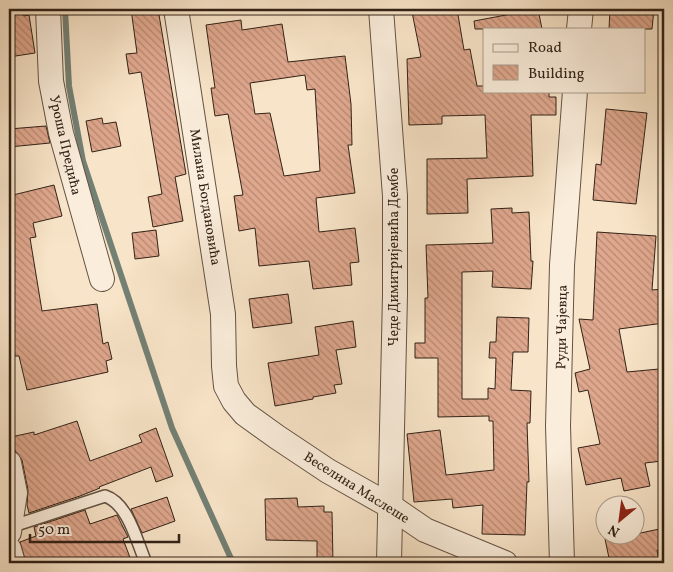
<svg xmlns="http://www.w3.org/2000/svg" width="673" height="572" font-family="Vollkorn,serif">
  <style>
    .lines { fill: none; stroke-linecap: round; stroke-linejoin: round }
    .stream { stroke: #738074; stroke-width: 6 }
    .building { fill: url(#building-back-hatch); stroke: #322217; fill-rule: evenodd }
    .service-casing { stroke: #645243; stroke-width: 14 }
    .minor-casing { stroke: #645243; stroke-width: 26 }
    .service { stroke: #faeddb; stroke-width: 11 }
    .minor { stroke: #faeddb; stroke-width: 24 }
    .labels { text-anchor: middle; stroke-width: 4; stroke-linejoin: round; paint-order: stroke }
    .street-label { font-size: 14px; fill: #322217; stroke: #faeddb }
  </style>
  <defs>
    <pattern id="building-back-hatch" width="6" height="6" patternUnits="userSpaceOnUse" patternTransform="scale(1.25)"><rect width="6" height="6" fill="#dfa78d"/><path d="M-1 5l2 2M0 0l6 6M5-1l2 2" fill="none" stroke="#b58872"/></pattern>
  </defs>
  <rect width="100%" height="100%" fill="#f8e4c8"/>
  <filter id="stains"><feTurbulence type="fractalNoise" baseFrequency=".004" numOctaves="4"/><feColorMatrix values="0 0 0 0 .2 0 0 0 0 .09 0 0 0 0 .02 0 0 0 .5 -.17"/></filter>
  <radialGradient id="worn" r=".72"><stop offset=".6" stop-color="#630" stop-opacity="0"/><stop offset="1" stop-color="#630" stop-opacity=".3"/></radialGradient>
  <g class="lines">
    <path class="stream" d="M 65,9 L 69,86 L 83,161 L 172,428 L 233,563"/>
  </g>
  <g class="building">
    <path d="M 9,9 L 22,9 L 24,16 L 29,15 L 35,53 L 9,57 Z"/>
    <path d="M 131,9 L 158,9 L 186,174 L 175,177 L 183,221 L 153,227 L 148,197 L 162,194 L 141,72 L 129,74 L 126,54 L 137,53 Z"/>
    <path d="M 429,9 L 457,9 L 464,50 L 470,49 L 477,86 L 484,86 L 484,91 L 549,91 L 549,97 L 556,97 L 556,115 L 531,115 L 533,176 L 467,179 L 468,213 L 427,214 L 427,159 L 487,158 L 485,115 L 442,116 L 442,124 L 409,125 L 407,59 L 421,57 L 412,12 Z"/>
    <path d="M 538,9 L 542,29 L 475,29 L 474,21 Z"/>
    <path d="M 610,9 L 654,9 L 652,29 L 609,29 Z"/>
    <path d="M 241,20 L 242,30 L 282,24 L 288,62 L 345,56 L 351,104 L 352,145 L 348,145 L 355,193 L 316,198 L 319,232 L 355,228 L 359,262 L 350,263 L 352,285 L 313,289 L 309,261 L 259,266 L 255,228 L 239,231 L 234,196 L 243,195 L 228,114 L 215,116 L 211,88 L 215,88 L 206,25 ZM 305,75 L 307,90 L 315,89 L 320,171 L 284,176 L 270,113 L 255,114 L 250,83 Z"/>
    <path d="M 606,109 L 647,113 L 636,204 L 593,200 L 596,164 L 601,165 Z"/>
    <path d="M 102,118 L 103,124 L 116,122 L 121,146 L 92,152 L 86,121 Z"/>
    <path d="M 46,126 L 50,143 L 9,147 L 9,129 Z"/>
    <path d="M 54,185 L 62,216 L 33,223 L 36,237 L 30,238 L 42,311 L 97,304 L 103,344 L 108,342 L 112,359 L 106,361 L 108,372 L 27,390 L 19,356 L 15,356 L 12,340 L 9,340 L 9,196 Z"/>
    <path d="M 512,208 L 512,213 L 529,212 L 531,261 L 533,261 L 531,289 L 492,287 L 493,271 L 462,272 L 462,399 L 488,399 L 488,388 L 495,389 L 496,358 L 489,358 L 490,342 L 496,342 L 497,317 L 529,318 L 528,352 L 513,352 L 511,390 L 531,391 L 530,423 L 527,423 L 529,482 L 527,482 L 525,535 L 482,534 L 483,505 L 453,508 L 452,499 L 414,502 L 407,434 L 440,430 L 446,475 L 494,470 L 493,421 L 489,421 L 489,416 L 438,417 L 438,358 L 415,358 L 415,343 L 425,343 L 425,298 L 428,298 L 426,245 L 493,243 L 491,209 Z"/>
    <path d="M 156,230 L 159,256 L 135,259 L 132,233 Z"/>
    <path d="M 597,232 L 656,236 L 652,290 L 664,289 L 664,323 L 619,329 L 627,372 L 659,369 L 660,376 L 664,375 L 664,437 L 660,437 L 662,461 L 645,463 L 650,486 L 624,491 L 621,478 L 586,485 L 578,448 L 600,444 L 588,390 L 579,392 L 575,373 L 590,369 L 579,319 L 593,320 Z"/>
    <path d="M 288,294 L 292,323 L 253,328 L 249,299 Z"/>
    <path d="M 353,321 L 356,347 L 336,350 L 342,384 L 334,385 L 336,393 L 313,397 L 313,399 L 275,406 L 268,363 L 319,355 L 315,327 Z"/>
    <path d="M 77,421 L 90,461 L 142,442 L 139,435 L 156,428 L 173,476 L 156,482 L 151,467 L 99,487 L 100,488 L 80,496 L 29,513 L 27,505 L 28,490 L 22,460 L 15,451 L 11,437 L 34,432 L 34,435 Z"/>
    <path d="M 167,497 L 175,521 L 142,533 L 131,509 Z"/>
    <path d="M 297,498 L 298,507 L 324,506 L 324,512 L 332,512 L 333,563 L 317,563 L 317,541 L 266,540 L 265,499 Z"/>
    <path d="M 85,510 L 90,524 L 117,515 L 128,537 L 123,539 L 132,563 L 26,563 L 20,542 L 36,536 L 34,527 Z"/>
    <path d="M 664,528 L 664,549 L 657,550 L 659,561 L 610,563 L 604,534 L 636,534 Z"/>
  </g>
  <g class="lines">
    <g class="service-casing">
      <path id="service" d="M 10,527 L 105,496 C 129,504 137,543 146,563"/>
    </g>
    <g class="minor-casing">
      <g id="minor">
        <path d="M 48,9 L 51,81 L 61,133 L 102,279"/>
        <path d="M 176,9 L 223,314 L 224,366 L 226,386 L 234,401 L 245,414 L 277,437 L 328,471 L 390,506 L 425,530 L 505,563"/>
        <path d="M 381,9 L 395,196 L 395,295 L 389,563"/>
        <path d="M 579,29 L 581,9"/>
        <path d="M 9,463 L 15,493 L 9,532"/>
        <path d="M 9,549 L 13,563"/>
        <path d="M 562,563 L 558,426 L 562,265 L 575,91"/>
      </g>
    </g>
    <use href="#service" class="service"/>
    <use href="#minor" class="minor"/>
  </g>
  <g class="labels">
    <g class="street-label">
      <text transform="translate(66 145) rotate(77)" y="5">Уроша Предића</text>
      <text transform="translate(206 197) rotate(81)" y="5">Милана Богдановића</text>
      <text transform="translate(393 257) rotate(-90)" y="5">Чеде Димитријевића Дембе</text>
      <text transform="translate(561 327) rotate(-89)" y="5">Руди Чајевца</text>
      <text transform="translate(357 487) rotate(32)" y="5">Веселина Маслеше</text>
    </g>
  </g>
  <rect width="673" height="572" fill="none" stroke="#f8e4c8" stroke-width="30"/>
  <rect x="10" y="10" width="653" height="552" fill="none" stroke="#322217" stroke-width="2.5"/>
  <rect x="15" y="15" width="643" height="542" fill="none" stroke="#322217"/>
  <rect x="483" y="28" width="162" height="65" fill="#faeddb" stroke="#aa9c8d"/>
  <rect x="493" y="44" width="25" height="8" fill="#faeddb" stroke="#aa9c8d"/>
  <text x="528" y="52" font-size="15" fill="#322217">Road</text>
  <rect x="493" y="65" width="25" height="15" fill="url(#building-back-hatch)" stroke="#aa9c8d"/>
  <text x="528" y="78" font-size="15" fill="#322217">Building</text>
  <g transform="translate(620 520) rotate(209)"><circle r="24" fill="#faeddb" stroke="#aa9c8d"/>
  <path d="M0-4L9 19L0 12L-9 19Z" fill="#8f2418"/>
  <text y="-8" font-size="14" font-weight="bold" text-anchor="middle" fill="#322217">N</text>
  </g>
  <path d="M30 534v8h149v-8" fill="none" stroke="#322217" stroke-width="2.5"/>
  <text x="38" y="534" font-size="15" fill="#322217" stroke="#faeddb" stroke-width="4" paint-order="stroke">50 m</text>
  <rect width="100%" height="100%" filter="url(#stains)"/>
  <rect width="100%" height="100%" fill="url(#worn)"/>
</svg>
